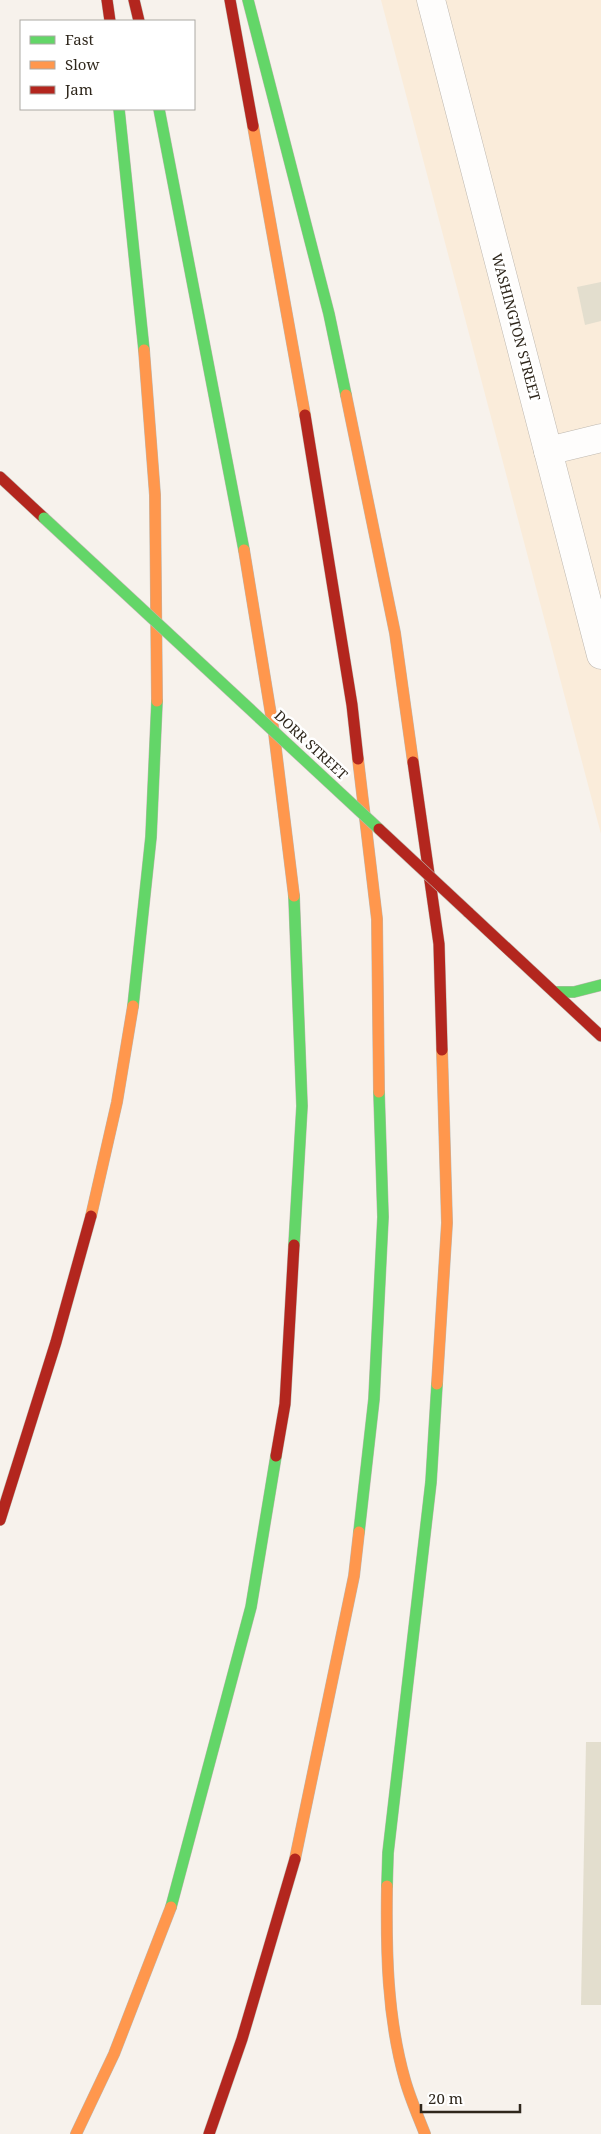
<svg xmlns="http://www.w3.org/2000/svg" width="601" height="2134" font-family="'Noto Serif',serif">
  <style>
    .built { fill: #faecda }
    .building { fill: #e3dece }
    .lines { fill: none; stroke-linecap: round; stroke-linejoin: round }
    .street-casing { stroke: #beb8b0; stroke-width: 29 }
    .fast-casing { stroke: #beb8b0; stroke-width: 12 }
    .slow-casing { stroke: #beb8b0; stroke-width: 12 }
    .jam-casing { stroke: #beb8b0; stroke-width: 12 }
    .street { stroke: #fefdfc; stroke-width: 28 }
    .fast { stroke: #63d668; stroke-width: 11 }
    .slow { stroke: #ff974d; stroke-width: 11 }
    .jam { stroke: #b3261e; stroke-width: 11 }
    .fast-bridge-casing { stroke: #beb8b0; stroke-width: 12; stroke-linecap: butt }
    .jam-bridge-casing { stroke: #beb8b0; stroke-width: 12; stroke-linecap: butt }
    .fast-bridge { stroke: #63d668; stroke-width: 11 }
    .jam-bridge { stroke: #b3261e; stroke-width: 11 }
    .labels { text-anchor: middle; stroke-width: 5; stroke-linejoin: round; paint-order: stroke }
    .street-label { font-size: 14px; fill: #2f271c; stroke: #fff }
  </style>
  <rect width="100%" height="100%" fill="#f7f2ec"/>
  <path class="built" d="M 381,0 L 601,0 L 601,834 Z"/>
  <g class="building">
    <path d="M 601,282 L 601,321 L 585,325 L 577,287 Z"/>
    <path d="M 586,1742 L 601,1742 L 601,2005 L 581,2005 Z"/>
  </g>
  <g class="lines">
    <g class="street-casing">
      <g id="street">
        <path d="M 431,0 L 601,655"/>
        <path d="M 548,451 L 601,438"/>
      </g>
    </g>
    <g class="fast-casing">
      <g id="fast">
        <path d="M 248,0 L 329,314 L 346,395"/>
        <path d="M 119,109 L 144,350"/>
        <path d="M 159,109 L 244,550"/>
        <path d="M 554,992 L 574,992 L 601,985"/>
        <path d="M 133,1006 L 151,837 L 157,701"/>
        <path d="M 294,1245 L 302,1106 L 294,896"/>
        <path d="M 359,1532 L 374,1399 L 383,1217 L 379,1092"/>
        <path d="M 387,1886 L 388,1853 L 431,1482 L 437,1384"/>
        <path d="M 171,1907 L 251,1607 L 276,1456"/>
      </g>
    </g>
    <g class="slow-casing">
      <g id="slow">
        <path d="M 253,126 L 305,415"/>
        <path d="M 144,350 L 155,495 L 157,701"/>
        <path d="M 346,395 L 395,633 L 413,762"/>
        <path d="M 244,550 L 274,733 L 294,896"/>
        <path d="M 358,759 L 377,919 L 379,1092"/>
        <path d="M 91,1216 L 117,1102 L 133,1006"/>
        <path d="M 437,1384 L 447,1223 L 442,1050"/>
        <path d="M 295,1859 L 354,1576 L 359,1532"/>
        <path d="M 387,1886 C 386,1950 387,2017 405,2080 C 410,2098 418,2116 425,2134"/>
        <path d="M 76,2134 L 114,2054 L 171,1907"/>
      </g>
    </g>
    <g class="jam-casing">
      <g id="jam">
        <path d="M 107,0 L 110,21"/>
        <path d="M 134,0 L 139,21"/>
        <path d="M 230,0 L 253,126"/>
        <path d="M 305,415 L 352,705 L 358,759"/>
        <path d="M 0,477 L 44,518"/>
        <path d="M 413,762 L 439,944 L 442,1050"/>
        <path d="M 468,912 L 601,1036"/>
        <path d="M 276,1456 L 285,1404 L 294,1245"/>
        <path d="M 0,1520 L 56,1342 L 91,1216"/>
        <path d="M 209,2134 L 242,2039 L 295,1859"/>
      </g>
    </g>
    <use href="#street" class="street"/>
    <use href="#fast" class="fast"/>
    <use href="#slow" class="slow"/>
    <use href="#jam" class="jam"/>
    <g class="fast-bridge-casing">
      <path id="fast-bridge" d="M 44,518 L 379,829"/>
    </g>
    <g class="jam-bridge-casing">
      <path id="jam-bridge" d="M 379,829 L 468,912"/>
    </g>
    <use href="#fast-bridge" class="fast-bridge"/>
    <use href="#jam-bridge" class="jam-bridge"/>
  </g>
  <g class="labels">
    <g class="street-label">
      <text transform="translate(516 327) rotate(75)" y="5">WASHINGTON STREET</text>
      <text transform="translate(311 745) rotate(43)" y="5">DORR STREET</text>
    </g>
  </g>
  <rect x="20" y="20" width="175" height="90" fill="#ffffff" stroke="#aca9a4"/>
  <rect x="30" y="36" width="25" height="8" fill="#63d668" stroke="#aca9a4"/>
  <text x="65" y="45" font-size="15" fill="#2f271c">Fast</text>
  <rect x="30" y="61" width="25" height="8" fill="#ff974d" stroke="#aca9a4"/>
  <text x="65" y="70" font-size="15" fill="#2f271c">Slow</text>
  <rect x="30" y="86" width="25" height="8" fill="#b3261e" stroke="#aca9a4"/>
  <text x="65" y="95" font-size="15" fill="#2f271c">Jam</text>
  <path d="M421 2104v8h99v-8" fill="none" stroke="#2f271c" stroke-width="2.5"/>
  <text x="428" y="2104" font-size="15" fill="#2f271c" stroke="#ffffff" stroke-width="4" paint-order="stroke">20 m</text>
</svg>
